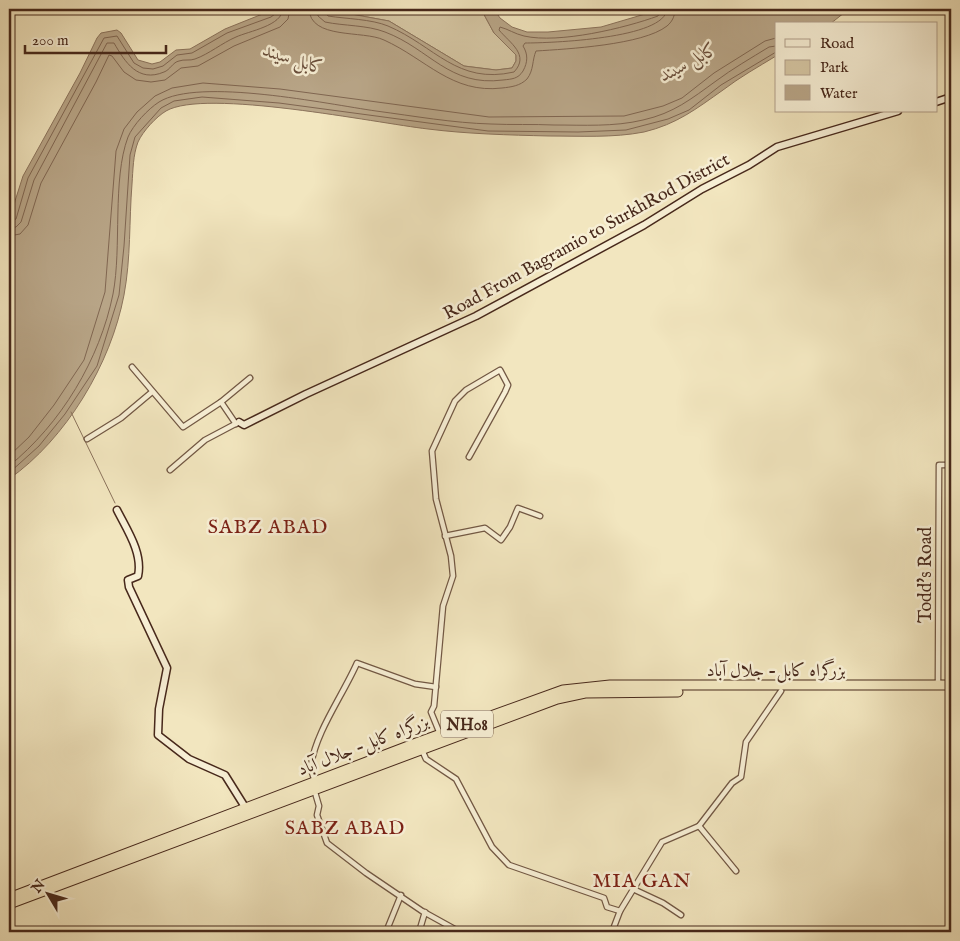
<svg xmlns="http://www.w3.org/2000/svg" width="960" height="941" font-family="'IM FELL English',Amiri,serif">
  <style>
    .green { fill: #d5c6a3; stroke: #8e775f }
    .water { fill: #b8a587; stroke: #8b735c }
    .lines { fill: none; stroke-linecap: round; stroke-linejoin: round }
    .shore { stroke: #806651; stroke-width: 1 }
    .stream { stroke: #8b735c; stroke-width: 1 }
    .street-casing { stroke: #725844; stroke-width: 7 }
    .secondary-casing { stroke: #47281b; stroke-width: 9 }
    .highway-casing { stroke: #47281b; stroke-width: 11 }
    .street { stroke: #f7efd5; stroke-width: 4.5 }
    .secondary { stroke: #f7efd5; stroke-width: 6 }
    .highway { stroke: #f2e6bf; stroke-width: 9 }
    .labels { text-anchor: middle; stroke-width: 5; stroke-linejoin: round; paint-order: stroke }
    .shield { fill: #f7efd5; stroke: #7c6453; stroke-width: 1 }
    .shield-label { font-size: 16px; font-weight: bold; fill: #47281b }
    .street-label { font-size: 18px; fill: #47281b; stroke: #f7efd5 }
    .water-label { font-size: 19px; font-style: italic; fill: #694e3b; stroke: #f7efd5 }
    .quarter-label { font-size: 20px; letter-spacing: 1px; fill: #7a1f14; stroke: #f7efd5 }
  </style>
  <rect width="100%" height="100%" fill="#f2e6bf"/>
  <filter id="stains"><feTurbulence type="fractalNoise" baseFrequency=".004" numOctaves="4"/><feColorMatrix values="0 0 0 0 .2 0 0 0 0 .09 0 0 0 0 .02 0 0 0 .5 -.17"/></filter>
  <radialGradient id="worn" r=".72"><stop offset=".6" stop-color="#630" stop-opacity="0"/><stop offset="1" stop-color="#630" stop-opacity=".3"/></radialGradient>
  <path class="green" d="M 324,9 L 481,9 L 494,33 L 516,55 L 516,61 L 512,68 L 496,70 L 464,66 L 389,21 Z"/>
  <path class="water" d="M 275,9 L 324,9 L 389,21 L 464,66 L 496,70 L 512,68 L 516,61 L 516,55 L 494,33 L 481,9 L 494,9 L 500,18 L 512,27 L 527,32 L 548,32 L 601,27 L 662,9 L 849,9 L 830,24 L 776,24 L 776,56 C 758,67 740,77 723,90 C 696,109 677,124 644,132 C 613,138 581,136 549,136 C 508,135 468,134 428,129 C 376,123 205,88 166,111 C 156,117 143,131 138,142 C 133,155 133,170 132,184 C 129,221 131,258 124,295 C 111,364 66,439 9,479 L 9,228 L 15,201 L 23,176 L 80,73 L 97,38 L 101,33 L 117,30 L 121,33 L 138,60 L 152,64 L 160,62 L 176,50 L 190,49 L 225,29 Z"/>
  <g class="lines">
    <g class="shore">
      <path d="M 309,9 C 310,40 363,30 384,40 C 426,59 452,94 502,88 C 511,87 520,86 527,79 C 534,70 532,60 536,51 C 567,49 643,45 667,26 C 673,21 675,15 675,9"/>
      <path d="M 317,9 L 318,16 L 325,22 C 344,26 367,25 385,32 C 430,49 449,87 503,80 C 512,79 518,79 523,71 C 528,62 528,54 523,46 L 525,43 C 549,43 666,39 667,9"/>
      <path d="M 323,9 L 328,16 C 347,19 371,19 388,26 C 435,46 457,85 514,72 C 530,55 510,43 499,30 L 500,27 C 508,29 515,34 524,36 C 559,44 625,28 658,16 L 661,9"/>
      <path d="M 9,222 L 16,219 L 28,178 L 104,38 L 117,36 L 134,63 L 143,68 L 153,69 L 163,66 L 177,55 L 192,53 L 227,33 L 271,17 L 275,14 L 276,9"/>
      <path d="M 9,229 L 16,227 L 21,222 L 34,180 L 107,43 L 114,43 C 125,62 138,83 164,72 C 170,70 173,62 179,61 C 184,59 190,61 195,59 C 209,54 222,43 236,37 C 249,31 282,26 283,9"/>
      <path d="M 9,236 L 20,234 L 28,225 L 41,183 L 96,82 L 109,55 L 112,56 L 124,72 L 136,80 L 151,82 L 165,80 L 181,68 L 198,66 L 234,46 L 280,27 L 288,19 L 290,9"/>
      <path d="M 9,456 L 29,437 L 54,405 L 84,360 L 105,292 L 116,151 L 124,129 L 137,112 L 155,96 L 172,88 L 203,83 L 280,89 L 489,117 L 624,116 L 663,106 L 682,98 L 714,73 L 765,41 L 776,38"/>
      <path d="M 9,466 C 61,424 100,359 113,294 C 122,247 112,180 128,137 C 133,125 148,109 159,102 C 199,77 327,104 376,111 C 414,116 453,123 491,124 C 512,125 533,124 554,125 C 583,125 614,127 643,120 C 674,113 691,99 716,81 C 732,69 751,58 769,47 L 776,46"/>
      <path d="M 9,473 L 39,446 L 65,414 L 97,366 L 119,295 L 124,246 L 130,155 L 135,137 L 161,108 L 174,101 L 202,97 L 279,103 L 488,131 L 578,132 L 626,130 L 668,119 L 689,110 L 721,85 L 776,52"/>
    </g>
    <path class="stream" d="M 71,412 L 115,503"/>
    <g class="street-casing">
      <g id="street">
        <path d="M 132,367 L 183,427 L 221,402 L 250,378"/>
        <path d="M 221,402 L 236,424"/>
        <path d="M 87,439 L 121,418 L 152,392"/>
        <path d="M 170,470 L 205,440 L 239,422"/>
        <path d="M 445,536 L 485,528 L 501,540 L 510,527 L 518,508 L 540,516"/>
        <path d="M 938,685 L 939,465 L 951,465"/>
        <path d="M 440,734 L 431,712 L 434,706 L 443,606 L 453,576 L 451,556 L 436,499 L 432,451 L 455,401 L 466,390 L 500,370 L 508,385 L 505,392 L 469,457"/>
        <path d="M 422,750 L 426,759 L 456,779 L 492,847 L 509,865 L 604,898 L 607,907 L 620,911 L 662,842 L 699,826 L 732,783 L 741,777 L 746,742 L 781,691"/>
        <path d="M 315,781 C 313,776 311,771 311,766 C 315,733 343,695 357,663 L 415,684 L 436,687"/>
        <path d="M 314,789 L 319,806 L 317,815 L 327,843 L 366,873 L 422,911 L 460,932"/>
        <path d="M 699,826 L 736,871"/>
        <path d="M 633,889 L 663,903 L 681,915"/>
        <path d="M 386,932 L 401,895"/>
        <path d="M 419,932 L 425,912"/>
        <path d="M 612,932 L 620,911"/>
      </g>
    </g>
    <g class="secondary-casing">
      <g id="secondary">
        <path d="M 936,102 L 951,97"/>
        <path d="M 239,422 L 244,425 L 306,394 L 476,316 L 644,225 L 702,189 L 749,165 L 777,147 L 898,111"/>
        <path d="M 117,510 C 127,530 143,553 138,576 L 128,580 L 129,587 L 167,668 L 159,709 L 158,735 L 189,759 L 225,775 L 245,807"/>
      </g>
    </g>
    <g class="highway-casing">
      <g id="highway">
        <path d="M 9,898 L 419,742 L 563,690 L 610,685 L 951,685"/>
        <path d="M 9,904 L 557,699 L 585,693 L 678,692"/>
      </g>
    </g>
    <use href="#street" class="street"/>
    <use href="#secondary" class="secondary"/>
    <use href="#highway" class="highway"/>
  </g>
  <g class="labels">
    <rect class="shield" x="441" y="710.5" width="52" height="27" rx="4"/>
    <g class="shield-label">
      <text x="467" y="730">NH08</text>
    </g>
    <g class="street-label">
      <text transform="translate(586 236) rotate(-29)" y="6">Road From Bagramio to SurkhRod District</text>
      <text transform="translate(925 575) rotate(-90)" y="6">Todd's Road</text>
      <text x="776" y="676">بزرگراه کابل- جلال آباد</text>
      <text transform="translate(363 745) rotate(-21)" y="6">بزرگراه کابل- جلال آباد</text>
    </g>
    <g class="water-label">
      <text transform="translate(294 58) rotate(18)" y="7">کابل سيند</text>
      <text transform="translate(688 61) rotate(-28)" y="7">کابل سيند</text>
    </g>
    <g class="quarter-label">
      <text x="268" y="533">SABZ ABAD</text>
      <text x="345" y="834">SABZ ABAD</text>
      <text x="642" y="887">MIA GAN</text>
    </g>
  </g>
  <rect width="960" height="941" fill="none" stroke="#f2e6bf" stroke-width="30"/>
  <rect x="10" y="10" width="940" height="921" fill="none" stroke="#47281b" stroke-width="2.5"/>
  <rect x="15" y="15" width="930" height="911" fill="none" stroke="#47281b"/>
  <rect x="775" y="22" width="162" height="90" fill="#f7efd5" stroke="#b19f8b"/>
  <rect x="785" y="39" width="25" height="8" fill="#f7efd5" stroke="#b19f8b"/>
  <text x="820" y="48" font-size="15" fill="#47281b">Road</text>
  <rect x="785" y="60" width="25" height="15" fill="#d5c6a3" stroke="#b19f8b"/>
  <text x="820" y="72" font-size="15" fill="#47281b">Park</text>
  <rect x="785" y="85" width="25" height="15" fill="#b8a587" stroke="#b19f8b"/>
  <text x="820" y="98" font-size="15" fill="#47281b">Water</text>
  <g transform="translate(48 894) rotate(308)" stroke="#f7efd5" stroke-width="4" paint-order="stroke">
  <path d="M0-4L9 19L0 12L-9 19Z" fill="#47281b"/>
  <text y="-8" font-size="14" font-weight="bold" text-anchor="middle" fill="#47281b">N</text>
  </g>
  <path d="M25 45v8h141v-8" fill="none" stroke="#47281b" stroke-width="2.5"/>
  <text x="32" y="45" font-size="15" fill="#47281b" stroke="#f7efd5" stroke-width="4" paint-order="stroke">200 m</text>
  <rect width="100%" height="100%" filter="url(#stains)"/>
  <rect width="100%" height="100%" fill="url(#worn)"/>
</svg>
